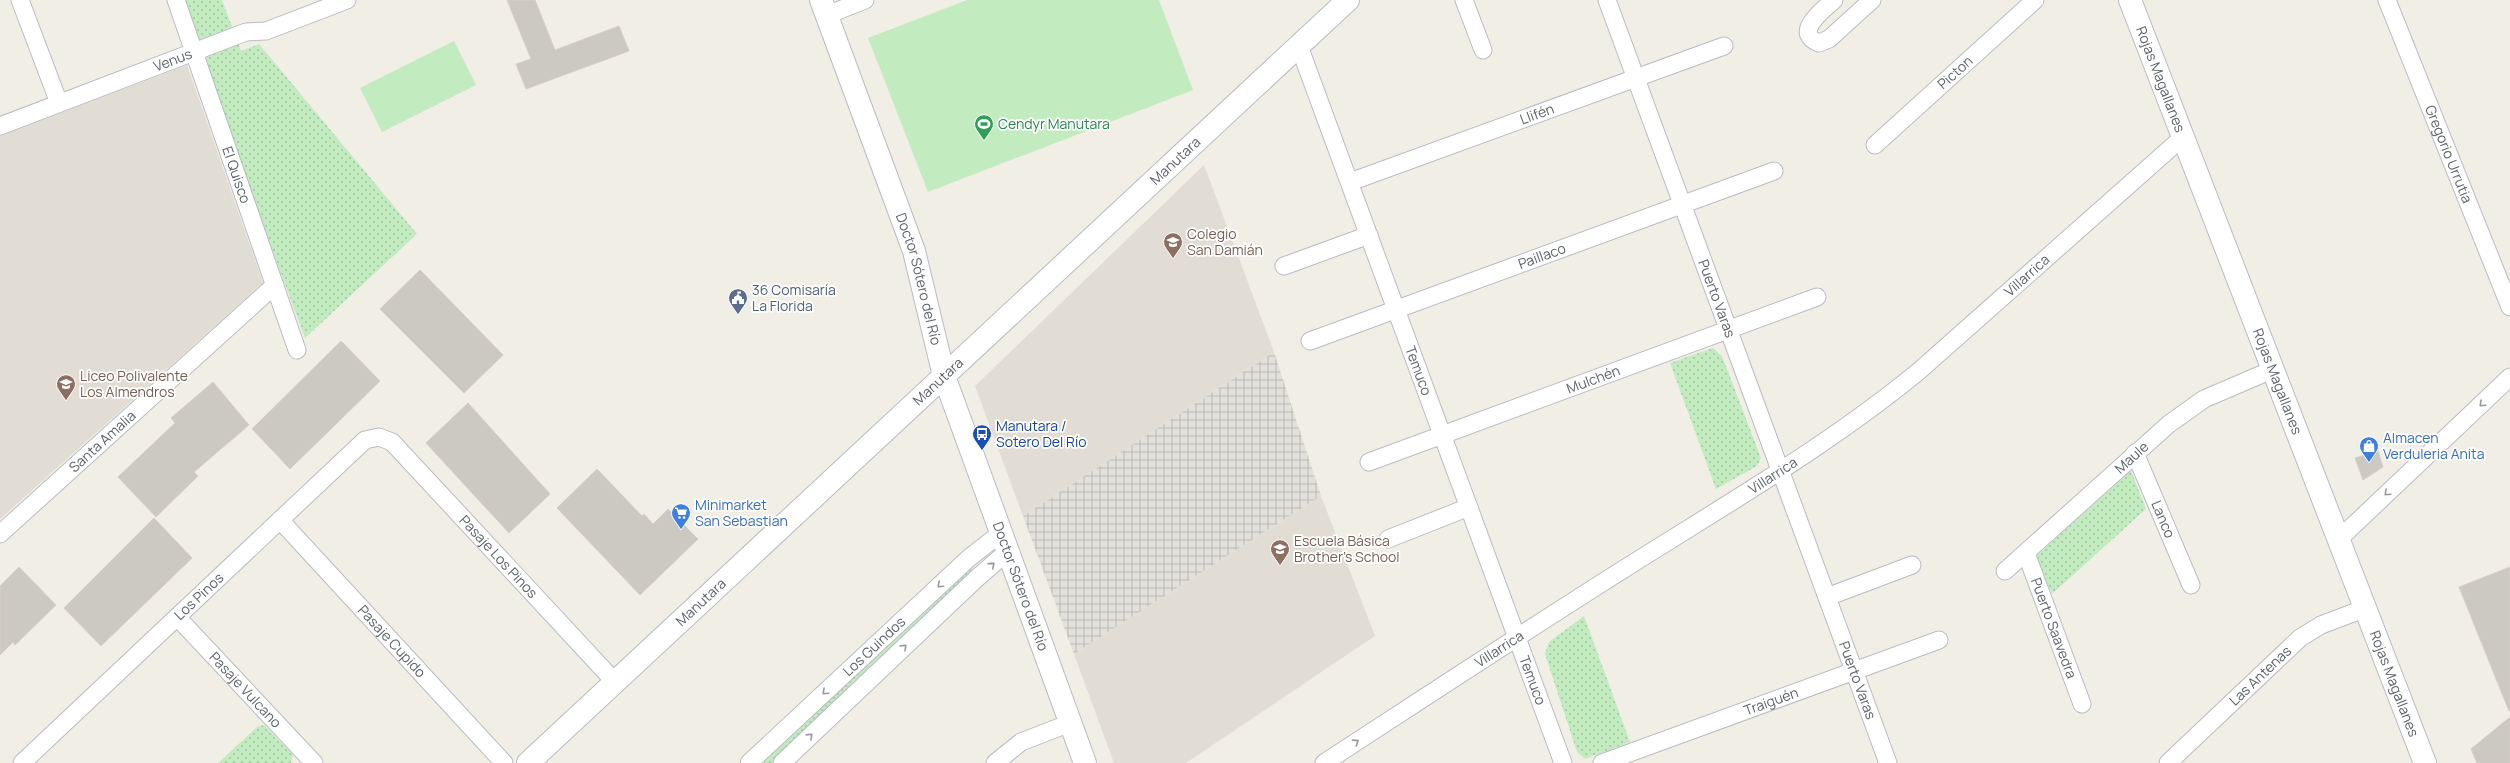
<svg xmlns="http://www.w3.org/2000/svg" width="2510" height="763" font-family="Manrope,sans-serif">
  <style>
    .industrial { fill: url(#industrial-grid) }
    .education { fill: #e1ddd5 }
    .grass { fill: url(#grass-dots) }
    .pitch { fill: #c3ebc0 }
    .building { fill: #ccc9c3; stroke: #d7cfc3 }
    .lines { fill: none; stroke-linecap: round; stroke-linejoin: round }
    .street-casing { stroke: #b8bcc1; stroke-width: 19 }
    .secondary-casing { stroke: #b7bcc1; stroke-width: 24 }
    .street { stroke: #fff; stroke-width: 17 }
    .secondary { stroke: #fff; stroke-width: 22 }
    .oneway { stroke: #969a9d }
    .labels { text-anchor: middle; stroke-width: 3.5; stroke-linejoin: round; paint-order: stroke }
    .street-label { font-size: 14px; fill: #5d6368; stroke: #fff }
    .leisure-label { font-size: 14px; fill: #27864d; stroke: #fff; text-anchor: start }
    .education-label { font-size: 14px; fill: #785e54; stroke: #fff; text-anchor: start }
    .service-label { font-size: 14px; fill: #4e5e75; stroke: #fff; text-anchor: start }
    .transit-label { font-size: 14px; fill: #164399; stroke: #fff; text-anchor: start }
    .shop-label { font-size: 14px; fill: #366cbe; stroke: #fff; text-anchor: start }
  </style>
  <defs>
    <pattern id="industrial-grid" width="8" height="8" patternUnits="userSpaceOnUse"><rect width="8" height="8" fill="#e2e0da"/><path d="M0 4h8M4 0v8" fill="none" stroke="#bab9b5"/></pattern>
    <pattern id="grass-dots" width="8" height="8" patternUnits="userSpaceOnUse"><rect width="8" height="8" fill="#c3ebc0"/><path d="M2 2h.1M6 6h.1" fill="none" stroke="#a2c2a0" stroke-width="1.8" stroke-linecap="round"/></pattern>
  </defs>
  <rect width="100%" height="100%" fill="#f1eee6"/>
  <path class="industrial" d="M 1274,352 L 1321,496 L 1074,654 L 1023,516 Z"/>
  <g class="education">
    <path d="M 187,65 L 263,283 L 0,519 L 0,135 Z"/>
    <path d="M 1204,165 L 1274,352 L 1023,516 L 975,386 Z"/>
    <path d="M 1321,496 L 1375,636 L 1186,763 L 1114,763 L 1074,654 Z"/>
  </g>
  <g class="grass">
    <path d="M 180,0 L 222,0 L 241,51 L 259,44 L 417,234 L 305,338 Z"/>
    <path d="M 1713,348 L 1722,356 L 1761,458 L 1757,466 L 1716,489 L 1670,363 Z"/>
    <path d="M 2131,471 L 2146,509 L 2052,594 L 2035,557 Z"/>
    <path d="M 970,564 L 975,576 L 778,763 L 754,763 Z"/>
    <path d="M 1584,616 L 1630,742 L 1585,759 L 1577,752 L 1545,654 L 1549,642 Z"/>
    <path d="M 264,725 L 293,755 L 291,763 L 218,763 L 257,727 Z"/>
  </g>
  <g class="pitch">
    <path d="M 967,0 L 1159,0 L 1193,90 L 928,192 L 868,38 Z"/>
    <path d="M 454,41 L 476,85 L 382,132 L 360,88 Z"/>
  </g>
  <g class="building">
    <path d="M 507,0 L 535,0 L 555,50 L 619,26 L 629,51 L 526,89 L 516,64 L 531,59 Z"/>
    <path d="M 420,270 L 503,355 L 464,393 L 380,309 Z"/>
    <path d="M 341,341 L 380,381 L 290,469 L 252,429 Z"/>
    <path d="M 213,382 L 249,425 L 194,472 L 198,476 L 156,517 L 118,477 L 175,423 L 171,418 Z"/>
    <path d="M 468,403 L 550,494 L 509,533 L 426,443 Z"/>
    <path d="M 2378,451 L 2383,467 L 2363,480 L 2355,458 Z"/>
    <path d="M 597,469 L 642,516 L 644,514 L 653,524 L 668,509 L 698,539 L 640,595 L 557,508 Z"/>
    <path d="M 154,518 L 192,558 L 101,646 L 64,608 Z"/>
    <path d="M 19,567 L 56,605 L 15,645 L 13,642 L 0,655 L 0,586 Z"/>
    <path d="M 2510,567 L 2510,711 L 2509,711 L 2459,587 Z"/>
    <path d="M 2510,717 L 2510,763 L 2477,763 L 2471,749 Z"/>
  </g>
  <g class="lines">
    <g class="street-casing">
      <g id="street">
        <path d="M 20,0 L 59,103"/>
        <path id="s1" d="M 176,0 L 297,350"/>
        <path d="M 1464,0 L 1483,50"/>
        <path id="s2" d="M 1607,0 L 1888,763"/>
        <path d="M 1834,0 C 1823,10 1792,33 1819,43 L 1829,39 L 1872,0"/>
        <path id="s3" d="M 2387,0 L 2510,307"/>
        <path d="M 827,15 L 865,0"/>
        <path id="s4" d="M 1299,46 L 1563,763"/>
        <path id="s5" d="M 0,126 L 246,32 L 266,31 L 347,0"/>
        <path id="s6" d="M 1875,145 L 2035,0"/>
        <path id="s7" d="M 1350,182 L 1724,46"/>
        <path d="M 1284,266 L 1369,235"/>
        <path id="s8" d="M 1310,341 L 1774,171"/>
        <path id="s9" d="M 2135,453 L 2191,585"/>
        <path id="s10" d="M 1369,462 L 1817,297"/>
        <path id="s11" d="M 280,520 L 504,763"/>
        <path id="s12" d="M 0,534 L 275,285"/>
        <path d="M 1388,539 L 1469,507"/>
        <path d="M 2339,539 L 2510,377"/>
        <path id="s13" d="M 2026,553 L 2082,704"/>
        <path id="s14" d="M 2005,571 L 2169,424 L 2204,399 L 2274,369"/>
        <path d="M 1827,597 L 1912,565"/>
        <path id="s15" d="M 177,617 L 314,763"/>
        <path id="s16" d="M 22,763 L 365,440 L 379,437 L 392,442 L 615,682"/>
        <path id="s17" d="M 749,763 L 969,558 L 1001,533"/>
        <path d="M 782,763 L 976,579 L 1008,551"/>
        <path d="M 995,763 L 1021,742 L 1070,723"/>
        <path id="s18" d="M 1324,763 C 1430,694 1536,624 1643,557 C 1737,498 1834,441 1919,371 L 2183,137"/>
        <path id="s19" d="M 1602,763 L 1939,640"/>
        <path id="s20" d="M 2168,763 L 2300,638 L 2321,625 L 2366,608"/>
      </g>
    </g>
    <g class="secondary-casing">
      <g id="secondary">
        <path id="s21" d="M 821,0 L 914,251 L 944,376 L 1085,763"/>
        <path id="s22" d="M 2130,0 L 2425,763"/>
        <path id="s23" d="M 528,763 L 1348,0"/>
      </g>
    </g>
    <use href="#street" class="street"/>
    <use href="#secondary" class="secondary"/>
  </g>
  <defs><path id="oneway-chevron" d="M-2-3.5L2.5 0L-2 3.5" fill="none" stroke-width="1.6" stroke-linecap="round" stroke-linejoin="round"/></defs>
  <g class="oneway">
    <use href="#oneway-chevron" transform="translate(2482 404) rotate(137)"/>
    <use href="#oneway-chevron" transform="translate(2387 493) rotate(137)"/>
    <use href="#oneway-chevron" transform="translate(992 565) rotate(-41)"/>
    <use href="#oneway-chevron" transform="translate(940 585) rotate(137)"/>
    <use href="#oneway-chevron" transform="translate(904 647) rotate(-44)"/>
    <use href="#oneway-chevron" transform="translate(825 692) rotate(137)"/>
    <use href="#oneway-chevron" transform="translate(810 736) rotate(-44)"/>
    <use href="#oneway-chevron" transform="translate(1356 742) rotate(-33)"/>
  </g>
  <defs>
    <g id="stadium-pin" transform="scale(1)"><path d="M0 17L-7.5 6A9.5 9.5 0 1 1 7.5 6Z" fill="#2e9e5b" stroke="#fff"/><path d="M0-5a6.5 5 0 1 0 0 10a6.5 5 0 1 0 0-10ZM-3.5-1.8h7v3.6h-7Z" fill="#fff"/></g>
    <g id="school-pin" transform="scale(1)"><path d="M0 17L-7.5 6A9.5 9.5 0 1 1 7.5 6Z" fill="#8d6e63" stroke="#fff"/><path d="M0-5L7-2L0 1L-7-2ZM-4 1L0 2.5L4 1V4Q0 6-4 4Z" fill="#fff"/></g>
    <g id="civic-pin" transform="scale(1)"><path d="M0 17L-7.5 6A9.5 9.5 0 1 1 7.5 6Z" fill="#5c6f8a" stroke="#fff"/><path d="M-.6-6.5H3V-4.5H.6V-3L4-1V1h2V6H-6V1h2V-1L-.6-3ZM-1.2 2.5V6h2.4V2.5Z" fill="#fff"/></g>
    <g id="bus-pin" transform="scale(1)"><path d="M0 17L-7.5 6A9.5 9.5 0 1 1 7.5 6Z" fill="#1a4fb4" stroke="#fff"/><path d="M-5-6H5V4H4V6H2V4H-2V6H-4V4H-5ZM-3.5-4V0h7V-4ZM-3.5 1.2v1.5H-2V1.2ZM2 1.2v1.5H3.5V1.2Z" fill="#fff"/></g>
    <g id="shop-pin" transform="scale(1)"><path d="M0 17L-7.5 6A9.5 9.5 0 1 1 7.5 6Z" fill="#3f7fe0" stroke="#fff"/><path d="M-5-2.5h2.3a2.7 3.5 0 0 1 5.4 0H5L5.5 6h-11ZM-1.5-2.5h3a1.5 2.3 0 0 0-3 0Z" fill="#fff"/></g>
    <g id="supermarket-pin" transform="scale(1)"><path d="M0 17L-7.5 6A9.5 9.5 0 1 1 7.5 6Z" fill="#3f7fe0" stroke="#fff"/><path d="M-6-5.5h2.5l.6 2H6L4.5 2H-2.5L-4.4-4H-6ZM-1.5 3.2a1.3 1.3 0 1 0 .1 0ZM3 3.2a1.3 1.3 0 1 0 .1 0Z" fill="#fff"/></g>
  </defs>
  <g fill-rule="evenodd">
    <use href="#stadium-pin" x="984" y="124"/>
    <use href="#school-pin" x="1173" y="242"/>
    <use href="#civic-pin" x="738" y="298"/>
    <use href="#school-pin" x="66" y="384"/>
    <use href="#bus-pin" x="982" y="434"/>
    <use href="#shop-pin" x="2369" y="446"/>
    <use href="#supermarket-pin" x="681" y="513"/>
    <use href="#school-pin" x="1280" y="549"/>
  </g>
  <g class="labels">
    <g class="street-label">
      <text dy="5" stroke="none"><textPath href="#s5" startOffset="185">Venus</textPath></text>
      <text dy="5" stroke="none"><textPath href="#s6" startOffset="108">Picton</textPath></text>
      <text dy="5" stroke="none"><textPath href="#s22" startOffset="85">Rojas Magallanes</textPath></text>
      <text dy="5" stroke="none"><textPath href="#s7" startOffset="199">Llifén</textPath></text>
      <text dy="5" stroke="none"><textPath href="#s3" startOffset="166">Gregorio Urrutia</textPath></text>
      <text dy="5" stroke="none"><textPath href="#s23" startOffset="884">Manutara</textPath></text>
      <text dy="5" stroke="none"><textPath href="#s1" startOffset="185">El Quisco</textPath></text>
      <text dy="5" stroke="none"><textPath href="#s8" startOffset="247">Paillaco</textPath></text>
      <text dy="5" stroke="none"><textPath href="#s18" startOffset="857">Villarrica</textPath></text>
      <text dy="5" stroke="none"><textPath href="#s21" startOffset="296">Doctor Sótero del Río</textPath></text>
      <text dy="5" stroke="none"><textPath href="#s2" startOffset="318">Puerto Varas</textPath></text>
      <text dy="5" stroke="none"><textPath href="#s4" startOffset="346">Temuco</textPath></text>
      <text dy="5" stroke="none"><textPath href="#s10" startOffset="239">Mulchén</textPath></text>
      <text dy="5" stroke="none"><textPath href="#s22" startOffset="409">Rojas Magallanes</textPath></text>
      <text dy="5" stroke="none"><textPath href="#s23" startOffset="560">Manutara</textPath></text>
      <text dy="5" stroke="none"><textPath href="#s12" startOffset="138">Santa Amalia</textPath></text>
      <text dy="5" stroke="none"><textPath href="#s14" startOffset="170">Maule</textPath></text>
      <text dy="5" stroke="none"><textPath href="#s18" startOffset="533">Villarrica</textPath></text>
      <text dy="5" stroke="none"><textPath href="#s9" startOffset="72">Lanco</textPath></text>
      <text dy="5" stroke="none"><textPath href="#s16" startOffset="656">Pasaje Los Pinos</textPath></text>
      <text dy="5" stroke="none"><textPath href="#s21" startOffset="620">Doctor Sótero del Río</textPath></text>
      <text dy="5" stroke="none"><textPath href="#s16" startOffset="243">Los Pinos</textPath></text>
      <text dy="5" stroke="none"><textPath href="#s23" startOffset="236">Manutara</textPath></text>
      <text dy="5" stroke="none"><textPath href="#s13" startOffset="80">Puerto Saavedra</textPath></text>
      <text dy="5" stroke="none"><textPath href="#s11" startOffset="165">Pasaje Cupido</textPath></text>
      <text dy="5" stroke="none"><textPath href="#s17" startOffset="171">Los Guindos</textPath></text>
      <text dy="5" stroke="none"><textPath href="#s18" startOffset="209">Villarrica</textPath></text>
      <text dy="5" stroke="none"><textPath href="#s20" startOffset="127">Las Antenas</textPath></text>
      <text dy="5" stroke="none"><textPath href="#s4" startOffset="676">Temuco</textPath></text>
      <text dy="5" stroke="none"><textPath href="#s2" startOffset="725">Puerto Varas</textPath></text>
      <text dy="5" stroke="none"><textPath href="#s22" startOffset="733">Rojas Magallanes</textPath></text>
      <text dy="5" stroke="none"><textPath href="#s15" startOffset="100">Pasaje Vulcano</textPath></text>
      <text dy="5" stroke="none"><textPath href="#s19" startOffset="180">Traiguén</textPath></text>
    </g>
    <g class="leisure-label">
      <text x="998" y="129">Cendyr Manutara</text>
    </g>
    <g class="education-label">
      <text x="1187" y="239">Colegio<tspan x="1187" dy="16">San Damián</tspan></text>
      <text x="80" y="381">Liceo Polivalente<tspan x="80" dy="16">Los Almendros</tspan></text>
      <text x="1294" y="546">Escuela Básica<tspan x="1294" dy="16">Brother's School</tspan></text>
    </g>
    <g class="service-label">
      <text x="752" y="295">36 Comisaría<tspan x="752" dy="16">La Florida</tspan></text>
    </g>
    <g class="transit-label">
      <text x="996" y="431">Manutara /<tspan x="996" dy="16">Sotero Del Río</tspan></text>
    </g>
    <g class="shop-label">
      <text x="2383" y="443">Almacen<tspan x="2383" dy="16">Verduleria Anita</tspan></text>
      <text x="695" y="510">Minimarket<tspan x="695" dy="16">San Sebastian</tspan></text>
    </g>
  </g>
</svg>
